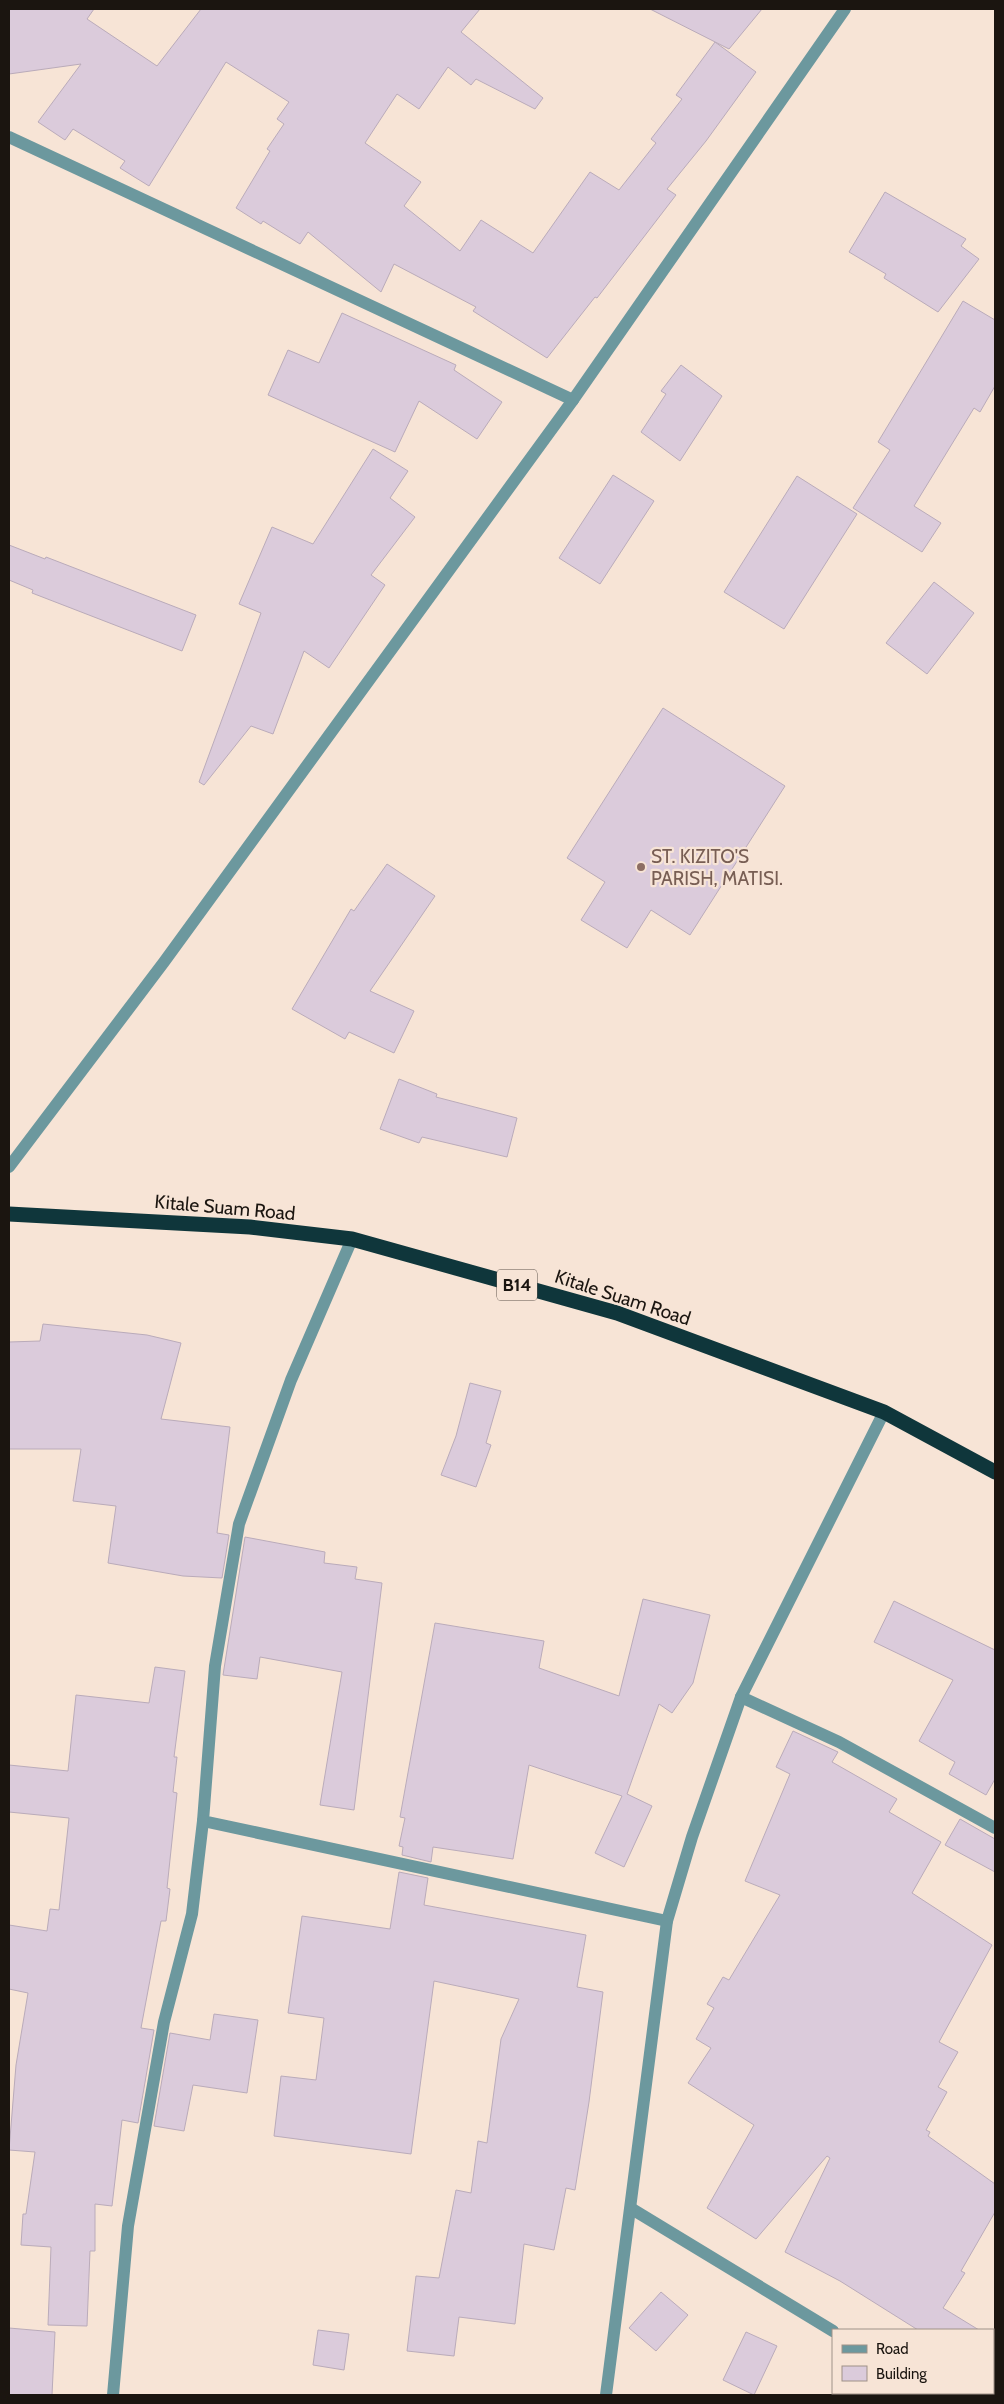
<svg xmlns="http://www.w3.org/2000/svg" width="1004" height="2404" font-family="Cabin,sans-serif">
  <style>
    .building { fill: #dbcbdb; stroke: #baabba }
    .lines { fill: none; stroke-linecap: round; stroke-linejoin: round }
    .street { stroke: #6c989e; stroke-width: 12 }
    .highway { stroke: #0f363b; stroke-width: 15 }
    .education-dot { fill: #8d6e63; stroke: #f7e4d6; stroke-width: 2 }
    .labels { text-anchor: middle; stroke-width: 4.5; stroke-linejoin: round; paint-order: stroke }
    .shield { fill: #f7e4d6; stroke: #5d534b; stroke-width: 1 }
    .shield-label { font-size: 18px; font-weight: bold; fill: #1b1510 }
    .education-label { font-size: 19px; fill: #785e54; stroke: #f7e4d6; text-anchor: start }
    .street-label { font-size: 19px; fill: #1b1510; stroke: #f7e4d6 }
  </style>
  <rect width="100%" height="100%" fill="#f7e4d6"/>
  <g class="building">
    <path d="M 9,9 L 94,9 L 87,19 L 157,66 L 201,9 L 480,9 L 461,32 L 543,98 L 535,109 L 476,79 L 471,85 L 448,67 L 419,109 L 397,94 L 365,143 L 421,182 L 404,206 L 460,251 L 481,220 L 533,253 L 590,172 L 619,190 L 656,143 L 651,139 L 682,99 L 676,95 L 715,42 L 756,72 L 706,141 L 667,189 L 676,195 L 597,298 L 595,297 L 547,358 L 473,311 L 476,307 L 394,264 L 381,292 L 308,232 L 300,244 L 263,221 L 261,224 L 236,208 L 270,151 L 267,149 L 284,124 L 277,119 L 289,102 L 226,62 L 149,186 L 120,168 L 125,161 L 73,129 L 65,140 L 38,122 L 81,64 L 9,74 Z"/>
    <path d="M 650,9 L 762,9 L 729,49 Z"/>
    <path d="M 885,192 L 966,239 L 961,246 L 979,259 L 938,312 L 884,278 L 886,274 L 849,252 Z"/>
    <path d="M 963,301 L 995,320 L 995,386 L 980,412 L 974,408 L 914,506 L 941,523 L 922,552 L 853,508 L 890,450 L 878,442 Z"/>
    <path d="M 342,313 L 456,365 L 454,370 L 502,402 L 477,439 L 419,401 L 395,452 L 268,395 L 288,350 L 319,363 Z"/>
    <path d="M 681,365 L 722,396 L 680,461 L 641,432 L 666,394 L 661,391 Z"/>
    <path d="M 373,449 L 408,471 L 390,498 L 415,517 L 371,575 L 385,585 L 329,668 L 304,651 L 273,734 L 251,726 L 204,785 L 199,782 L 261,613 L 239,604 L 272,527 L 313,544 Z"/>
    <path d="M 613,475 L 654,501 L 600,584 L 559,558 Z"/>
    <path d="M 797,476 L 857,514 L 784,629 L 724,592 Z"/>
    <path d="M 9,545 L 45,559 L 46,557 L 196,615 L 182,651 L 32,593 L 33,590 L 9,580 Z"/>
    <path d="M 934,582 L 974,613 L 927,674 L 886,643 Z"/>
    <path d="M 663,708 L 785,786 L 690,935 L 651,910 L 627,948 L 581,920 L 605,882 L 567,858 Z"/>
    <path d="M 387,864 L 435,896 L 370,991 L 414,1011 L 394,1053 L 349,1032 L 345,1039 L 292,1009 L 351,909 L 354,911 Z"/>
    <path d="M 399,1079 L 437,1094 L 436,1097 L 517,1118 L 507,1157 L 422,1137 L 419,1143 L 380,1129 Z"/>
    <path d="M 43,1324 L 147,1335 L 181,1343 L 161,1419 L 230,1427 L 217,1533 L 229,1535 L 222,1578 L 183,1576 L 108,1563 L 116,1506 L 73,1501 L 81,1449 L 9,1449 L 9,1342 L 40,1341 Z"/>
    <path d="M 470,1383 L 501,1391 L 486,1443 L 491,1445 L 476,1487 L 441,1475 L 456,1436 Z"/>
    <path d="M 245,1537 L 325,1552 L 324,1563 L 357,1567 L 355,1579 L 382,1583 L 354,1810 L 320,1805 L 342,1672 L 260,1657 L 257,1679 L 223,1675 Z"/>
    <path d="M 643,1599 L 710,1615 L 693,1683 L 672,1713 L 659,1704 L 627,1794 L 652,1806 L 624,1867 L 595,1853 L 622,1796 L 529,1765 L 513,1859 L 433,1847 L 431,1862 L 402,1855 L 403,1847 L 399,1846 L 405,1818 L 400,1817 L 435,1623 L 544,1641 L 539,1668 L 619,1696 Z"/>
    <path d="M 894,1601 L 995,1650 L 995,1779 L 986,1795 L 949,1774 L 955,1762 L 919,1741 L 953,1680 L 874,1642 Z"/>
    <path d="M 155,1667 L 185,1671 L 174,1757 L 177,1757 L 173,1792 L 177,1793 L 167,1888 L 170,1889 L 166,1921 L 161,1921 L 141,2028 L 154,2030 L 138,2123 L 122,2120 L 112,2206 L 95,2204 L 95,2251 L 90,2251 L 87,2326 L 48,2325 L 51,2247 L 21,2245 L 23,2214 L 26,2214 L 35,2152 L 9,2150 L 16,2065 L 28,1993 L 9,1989 L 9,1925 L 47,1931 L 50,1909 L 59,1910 L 69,1818 L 9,1812 L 9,1765 L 68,1771 L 76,1695 L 149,1703 Z"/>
    <path d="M 793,1731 L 838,1752 L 832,1762 L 897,1799 L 889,1812 L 941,1842 L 912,1893 L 992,1945 L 939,2042 L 958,2052 L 938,2087 L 947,2092 L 926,2130 L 930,2132 L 928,2136 L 995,2184 L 995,2212 L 961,2271 L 965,2273 L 943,2308 L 979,2330 L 918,2330 L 840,2281 L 785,2252 L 830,2158 L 827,2156 L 756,2239 L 707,2208 L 754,2125 L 688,2083 L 711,2048 L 696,2039 L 714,2008 L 707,2004 L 723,1977 L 729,1980 L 780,1895 L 745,1881 L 790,1774 L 776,1767 Z"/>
    <path d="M 960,1819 L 995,1839 L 995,1872 L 945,1845 Z"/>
    <path d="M 399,1872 L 428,1878 L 424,1905 L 586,1935 L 577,1987 L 603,1992 L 589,2102 L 575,2190 L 566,2188 L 554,2250 L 524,2244 L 515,2324 L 459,2317 L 454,2356 L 407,2351 L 416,2276 L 439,2278 L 456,2190 L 471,2193 L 478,2141 L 487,2143 L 501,2039 L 519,1999 L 434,1981 L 411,2154 L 274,2136 L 281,2076 L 316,2080 L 324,2018 L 288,2013 L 302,1916 L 390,1929 Z"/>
    <path d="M 214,2014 L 258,2020 L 247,2093 L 193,2085 L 184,2131 L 154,2126 L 170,2033 L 210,2040 Z"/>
    <path d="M 661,2292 L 688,2315 L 656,2351 L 629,2328 Z"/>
    <path d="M 9,2328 L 55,2332 L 52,2395 L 9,2395 Z"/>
    <path d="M 318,2330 L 349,2334 L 344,2370 L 313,2365 Z"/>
    <path d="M 746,2332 L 777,2346 L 754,2395 L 723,2380 Z"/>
  </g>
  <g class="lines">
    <g class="street">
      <path d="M 9,137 L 573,400"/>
      <path d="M 9,1167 L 164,962 L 573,400 L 845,9"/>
      <path d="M 352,1239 L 291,1380 L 239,1524 L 215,1666 L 203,1821 L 667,1921"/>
      <path d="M 741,1697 L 839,1742 L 995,1828"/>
      <path d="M 632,2209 L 833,2331"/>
      <path d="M 935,2393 L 939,2395"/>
      <path d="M 113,2395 L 128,2226 L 164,2022 L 192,1914 L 203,1821"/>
      <path d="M 606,2395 L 667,1921 L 692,1837 L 741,1697 L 884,1412"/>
    </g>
    <path class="highway" d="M 9,1214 L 250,1227 L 352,1239 L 617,1313 L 884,1412 L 995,1472"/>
  </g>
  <circle class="education-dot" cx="641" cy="867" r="5"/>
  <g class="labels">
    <rect class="shield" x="497" y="1269.5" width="40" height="31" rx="4"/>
    <g class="shield-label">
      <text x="517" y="1291">B14</text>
    </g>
    <g class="education-label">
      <text x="651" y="863">ST. KIZITO'S<tspan x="651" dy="22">PARISH, MATISI.</tspan></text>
    </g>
    <g class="street-label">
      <text transform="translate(225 1207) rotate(5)" y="7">Kitale Suam Road</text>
      <text transform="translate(623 1297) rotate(18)" y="7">Kitale Suam Road</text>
    </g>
  </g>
  <rect width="1004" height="2404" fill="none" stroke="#1b1510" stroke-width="20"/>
  <rect x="832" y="2329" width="162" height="65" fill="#f7e4d6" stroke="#9f9187"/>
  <rect x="842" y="2345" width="25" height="8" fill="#6c989e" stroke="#9f9187"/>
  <text x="876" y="2354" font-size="15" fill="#1b1510">Road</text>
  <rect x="842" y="2366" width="25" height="15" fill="#dbcbdb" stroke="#9f9187"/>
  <text x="876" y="2379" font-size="15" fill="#1b1510">Building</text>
</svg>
